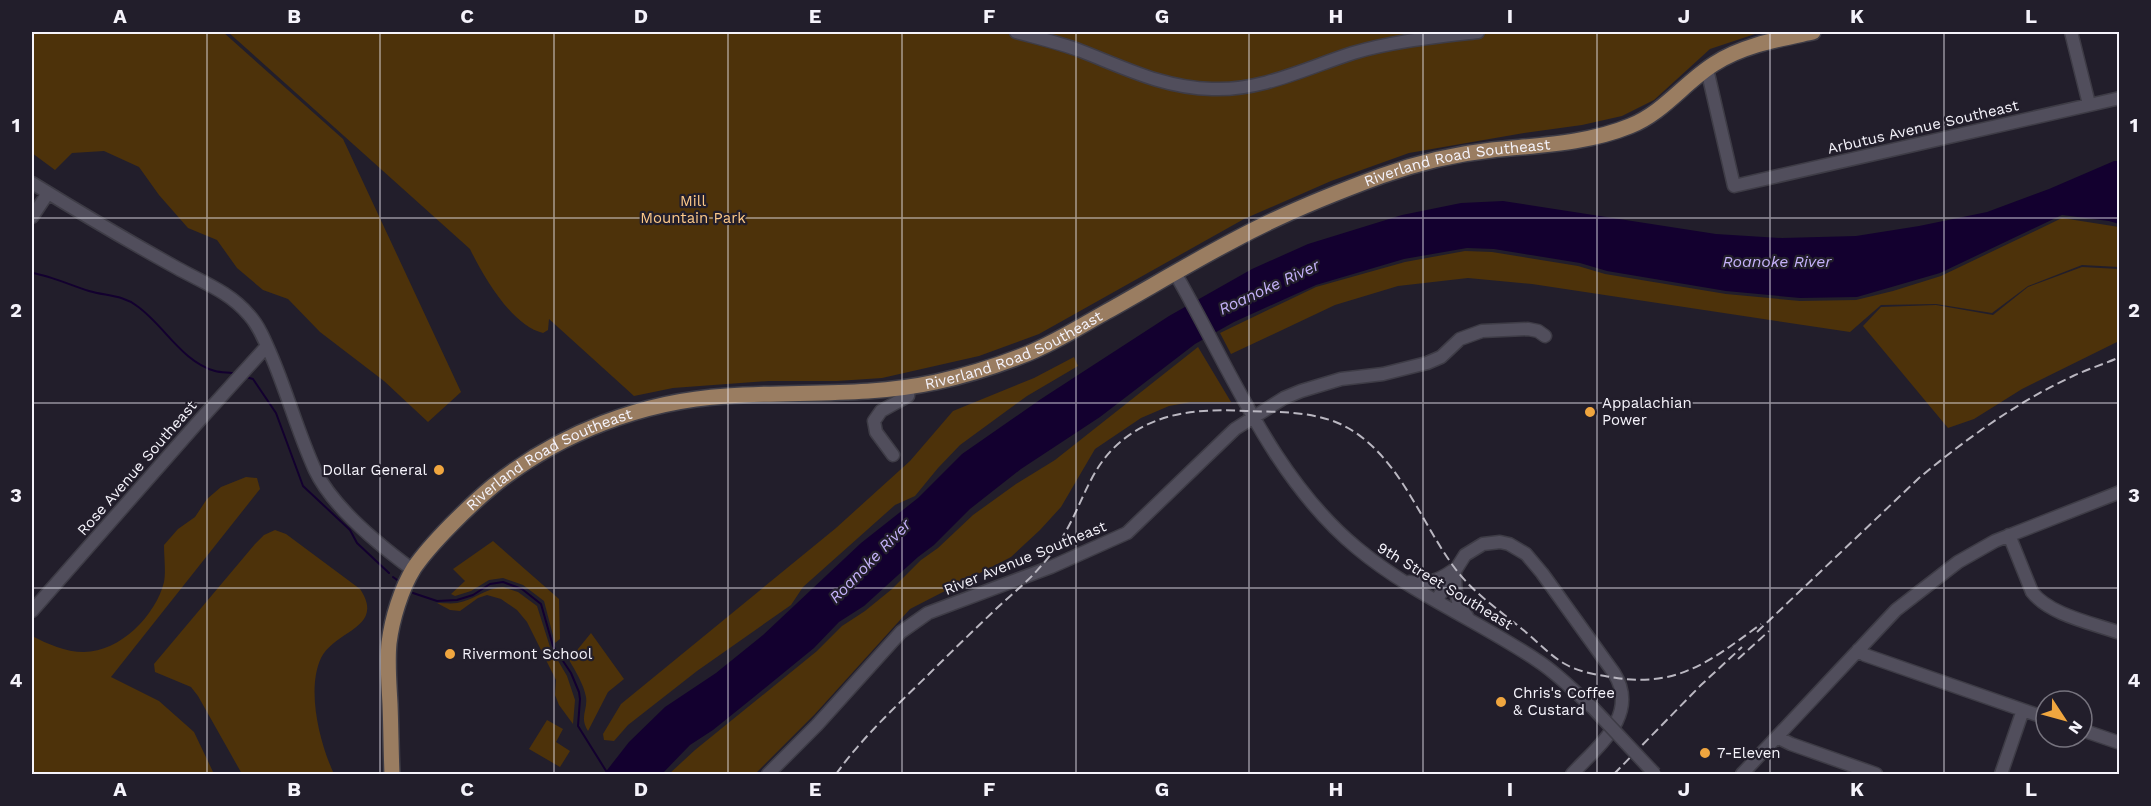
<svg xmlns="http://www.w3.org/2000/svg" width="2151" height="806" viewBox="0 0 2151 806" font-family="'Work Sans',sans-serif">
<rect width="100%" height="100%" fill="#221e2b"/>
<path fill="#4d320a" d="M32,32H223L343,139L461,392L428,422L384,381L320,332L288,299L263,290L237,268L217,240L188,228L159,195L139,167L104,151L72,153L55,170L32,153Z
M228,32H1761L1710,49L1654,100L1622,116L1582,125L1524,133L1409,153L1331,181L1244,219L1039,334L979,356L882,378L837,381H769L673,388L634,396L549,319L548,330L543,333C512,326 483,276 470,249Z
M2062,218L2119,227V267L2082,265L2028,286L1992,313L1936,304L1881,305L1850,332L1532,284L1468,278L1398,286L1335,305L1231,354L1220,333L1316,287L1405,262L1465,251L1492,252L1578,266L1605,274L1726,294L1800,301L1856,300L1893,291L1941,276Z
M2082,267L2119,269V341L2022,389L1974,419L1948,428L1863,326L1881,307L1936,305L1993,315L2028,287Z
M1198,347L1231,402H1191L1169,406L1141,418L1095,449L1061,507L1040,530L1011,557L910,609L815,714L755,774H669L695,750L817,651L842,626L865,611L892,589L921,560L938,548L973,515L1016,484L1055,460Z
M1074,357L1078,366L1027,396L960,445L938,468L915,496L895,505L803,587L791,605L697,671L628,725L614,741L604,740L603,734L621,704L836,528L910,461L953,411L1034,378Z
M246,477L257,478L260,489L111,677L159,701L194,732L214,774H32V636C48,644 65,652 84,652C120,652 156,615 164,582C166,571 164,557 164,545L178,529L195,517L207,499L221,487Z
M275,530L286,534L360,589C386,628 335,630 321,658C306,690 320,744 334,774H242L198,696L191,687L155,672L154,664L255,544L264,535Z
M493,541L559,599L560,639L555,643L544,601L523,585L503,578L489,580L471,591L455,596L451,594L465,581L453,569Z
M503,587L518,592L537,606L550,647L567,676L575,700L573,724L559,705L555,695L556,680L527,622L517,610L501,599L487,595L478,598L460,611L450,610L437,603C443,603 451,604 457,603C474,600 486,588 503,587Z
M591,633L624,679L608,692L588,731C579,717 588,710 586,697C584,685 575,670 569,660Z
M547,720L563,729L556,742L570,751L560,767L529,749Z"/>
<path fill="#13002f" d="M2114,161H2119V224L2109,221L2062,215L1940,273L1857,297L1800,298L1726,291L1607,271L1580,263L1494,249L1467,248L1404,259L1316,285L1234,322L1195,344L1100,417L1021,469L970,509L934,545L918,557L864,606L839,622L814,648L754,697L713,730L690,745L662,774H604L629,742L665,707L716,673L763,635L861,543L918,498L962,454L1041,399L1169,316L1252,269L1308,244L1402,215L1461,203L1503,201L1716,234L1782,238L1856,236L1919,226L1987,212L2049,189Z"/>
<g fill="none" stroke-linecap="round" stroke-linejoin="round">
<path stroke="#13002f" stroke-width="2" d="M32,273C51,276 70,285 89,291C106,296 123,295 137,306C164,325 181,361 215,371C222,373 230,372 238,374
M246,377L253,379L276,413L303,486L350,530L357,543L389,573
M393,577L400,582
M413,593L437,601L457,600L473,595L490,584L503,582L522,589L541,604L553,646L571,673L579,692L580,699L578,726L608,774"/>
<defs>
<path id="minor" d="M1016,32C1038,38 1060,43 1081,51C1125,68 1164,88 1212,89C1262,91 1306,68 1353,53C1394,41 1436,37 1478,32
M2071,32L2089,104
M1707,69L1734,186L2120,98
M32,183C79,212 128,241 177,268C202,282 230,292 249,315C259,326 265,341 271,355C287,392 298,433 315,470C333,508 379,545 413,570
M32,217L48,193
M1175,273C1229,366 1272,478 1357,548C1412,594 1479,621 1538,661C1558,674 1575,692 1593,708
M893,455L876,432L874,421L881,411L908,396L909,387
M2009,535L2032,592C2050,615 2092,623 2120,633
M1455,571C1455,588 1455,604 1467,616
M1409,582C1426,584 1438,581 1452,571
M1436,601L1465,555L1483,544L1500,542L1509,544L1526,554L1542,573L1614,673C1640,715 1598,746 1572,774
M32,611L199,421L267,346
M1858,650L1865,655L2046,718
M2082,730L2120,743
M1777,737L1791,744L1876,774
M768,774L817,725L901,632L928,613L1051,567L1127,533L1235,429L1284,398L1301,391L1341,379L1383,374L1427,363L1441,357L1460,339L1482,331L1528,329L1538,331L1545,336
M1742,774L1896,610L1958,562L1995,541L2120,492
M2001,774L2023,710"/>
<g id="major">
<path id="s1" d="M392,774C391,751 391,728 390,704C389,684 387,663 389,643C392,619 401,589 414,568C431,543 469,506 493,486C559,433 643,401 727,396C797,391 867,397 936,382C968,375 999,365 1029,353C1056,342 1081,326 1106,312C1149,288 1192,262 1236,239C1282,214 1332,194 1381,176C1417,163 1454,154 1492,150C1538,145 1586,144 1630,126C1663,113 1684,83 1714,64C1743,45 1780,39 1813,32"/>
</g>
</defs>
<use href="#minor" stroke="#3e3c46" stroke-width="15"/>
<use href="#major" stroke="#3e3c46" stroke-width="18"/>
<use href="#minor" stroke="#514e5c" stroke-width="12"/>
<use href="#major" stroke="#9a7d61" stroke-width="15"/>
<path stroke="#bab7c1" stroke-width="2" stroke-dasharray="9 4.5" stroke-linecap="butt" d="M1757,632L1919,478C1966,439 2017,402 2073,376C2088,369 2104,364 2120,357
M1738,659L1769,631
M836,774C862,738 895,707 927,676C950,653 974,630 997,608C1009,597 1022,586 1033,575C1043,564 1053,553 1060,541C1086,501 1089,460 1134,432C1168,410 1208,409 1246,411C1279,412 1319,411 1348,428C1400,458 1420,521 1454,567C1472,592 1499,610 1522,629C1536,640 1549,655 1565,664C1577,671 1592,674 1605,676C1675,690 1708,663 1761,624
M1614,774L1701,685L1742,647"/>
<defs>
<path id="minor-bridge" d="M1593,708L1655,774"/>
</defs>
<use href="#minor-bridge" stroke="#3e3c46" stroke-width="15" stroke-linecap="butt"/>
<use href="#minor-bridge" stroke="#514e5c" stroke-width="12"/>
</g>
<path fill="none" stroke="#f5f3fb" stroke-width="1.5" stroke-opacity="0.55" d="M207,32V774M380,32V774M554,32V774M728,32V774M902,32V774M1076,32V774M1249,32V774M1423,32V774M1597,32V774M1770,32V774M1944,32V774M32,218H2120M32,403H2120M32,588H2120"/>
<g fill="#f0a63f" stroke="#221e2b" stroke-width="2">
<circle cx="1590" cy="412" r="6"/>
<circle cx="439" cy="470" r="6"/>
<circle cx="450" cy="654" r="6"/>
<circle cx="1501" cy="702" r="6"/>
<circle cx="1705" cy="753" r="6"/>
</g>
<g text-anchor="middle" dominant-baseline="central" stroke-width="4.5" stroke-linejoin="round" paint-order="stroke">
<g font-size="15" fill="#f5f3fb" stroke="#221e2b">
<text transform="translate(1923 127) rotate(-13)">Arbutus Avenue Southeast</text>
<text stroke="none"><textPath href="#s1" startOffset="1359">Riverland Road Southeast</textPath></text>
<text stroke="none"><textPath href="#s1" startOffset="873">Riverland Road Southeast</textPath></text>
<text stroke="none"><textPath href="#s1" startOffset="387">Riverland Road Southeast</textPath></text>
<text transform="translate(137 468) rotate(-49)">Rose Avenue Southeast</text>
<text transform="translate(1025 558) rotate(-22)">River Avenue Southeast</text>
<text transform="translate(1445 586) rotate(31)">9th Street Southeast</text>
</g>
<g font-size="15" fill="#fdc989" stroke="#221e2b">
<text x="693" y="201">Mill<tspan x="693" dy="17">Mountain Park</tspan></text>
</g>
<g font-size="15" fill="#f5f3fb" stroke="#221e2b" text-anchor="start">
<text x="1602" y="403">Appalachian<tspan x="1602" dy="17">Power</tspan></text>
<text x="427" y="470" text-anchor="end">Dollar General</text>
<text x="462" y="654">Rivermont School</text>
<text x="1513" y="693">Chris's Coffee<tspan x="1513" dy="17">&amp; Custard</tspan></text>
<text x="1717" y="753">7-Eleven</text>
</g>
<g font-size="16" font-style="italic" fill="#c5b2f9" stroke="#221e2b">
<text x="1777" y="261">Roanoke River</text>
<text transform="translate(1269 287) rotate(-25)">Roanoke River</text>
<text transform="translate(870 561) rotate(-46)">Roanoke River</text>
</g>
</g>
<rect width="2151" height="806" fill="none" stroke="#221e2b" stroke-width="66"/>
<g transform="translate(2064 719) rotate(126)"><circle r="28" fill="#221e2b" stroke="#76737e" stroke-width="1.5"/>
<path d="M0-4.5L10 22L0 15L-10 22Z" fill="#f0a63f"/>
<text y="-9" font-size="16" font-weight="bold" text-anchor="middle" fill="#f5f3fb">N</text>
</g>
<rect x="33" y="33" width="2085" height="740" fill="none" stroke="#f5f3fb" stroke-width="2"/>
<g font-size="20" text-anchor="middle" font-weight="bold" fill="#f5f3fb">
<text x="120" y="23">A</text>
<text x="294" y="23">B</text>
<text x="467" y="23">C</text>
<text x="641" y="23">D</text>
<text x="815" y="23">E</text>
<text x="989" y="23">F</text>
<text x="1162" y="23">G</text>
<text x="1336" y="23">H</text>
<text x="1510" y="23">I</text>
<text x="1684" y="23">J</text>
<text x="1857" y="23">K</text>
<text x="2031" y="23">L</text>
<text x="16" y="132">1</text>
<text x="2134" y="132">1</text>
<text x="16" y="317">2</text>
<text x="2134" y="317">2</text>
<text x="16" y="502">3</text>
<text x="2134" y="502">3</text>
<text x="16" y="687">4</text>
<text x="2134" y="687">4</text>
<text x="120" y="796">A</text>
<text x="294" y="796">B</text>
<text x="467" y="796">C</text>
<text x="641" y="796">D</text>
<text x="815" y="796">E</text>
<text x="989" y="796">F</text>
<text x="1162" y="796">G</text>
<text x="1336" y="796">H</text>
<text x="1510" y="796">I</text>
<text x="1684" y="796">J</text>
<text x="1857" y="796">K</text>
<text x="2031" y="796">L</text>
</g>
</svg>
